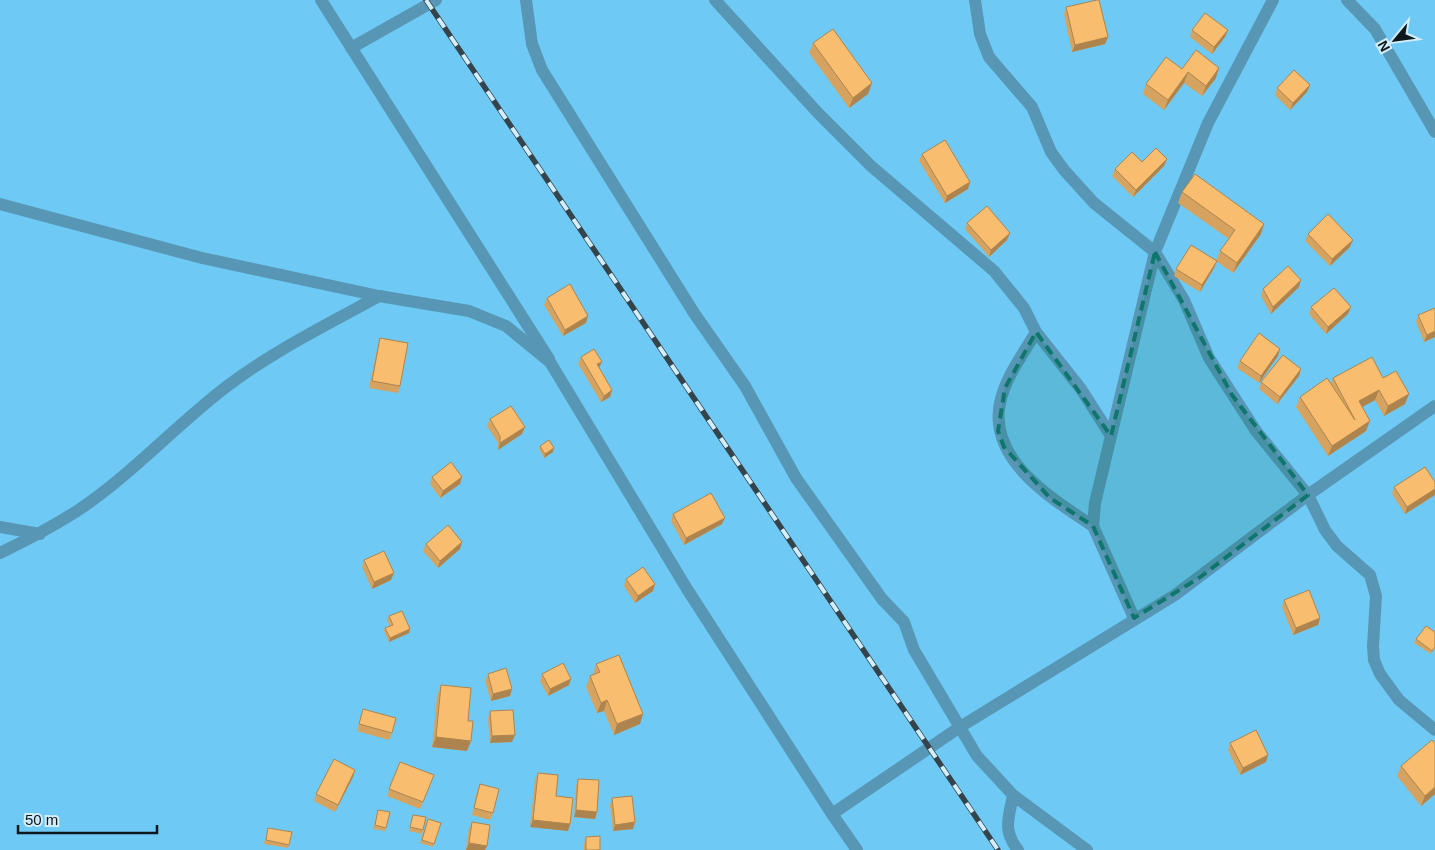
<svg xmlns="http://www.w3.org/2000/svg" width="1435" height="850" viewBox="0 0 1435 850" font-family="Arial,sans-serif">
<rect width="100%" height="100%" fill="#d2eefc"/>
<path fill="#6ecaf5" d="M0,0H1435V850H0Z"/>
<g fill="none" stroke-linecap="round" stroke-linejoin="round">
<path stroke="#5797b5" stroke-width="12" d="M321,0L549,359
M526,0L532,44L542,70L694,313L745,386L796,478L882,599L904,622L914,650L977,756L1013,795L1087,850
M715,0L818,113L871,166L994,271L1024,308L1036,332L1081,389L1111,436L1095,503L1093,526L1134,618
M975,0L980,34L989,57L1032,107L1051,152L1064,170L1094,203L1155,252L1184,300L1209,358L1256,431L1308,495L1325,530L1337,546L1370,575L1376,596L1373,646L1374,660L1380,674L1399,700L1435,730
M1347,0L1375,29L1435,132
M351,48L436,0
M1036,332C1023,354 1005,378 1000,403C988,460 1052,499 1093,526
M1111,436L1155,252L1208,123L1273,0
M0,527L40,534
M0,553C27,540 52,527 77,511C131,475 175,426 226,387C273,351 327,325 379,296
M1013,795C1009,818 1002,830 1018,850
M832,814L857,850"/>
<path stroke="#5797b5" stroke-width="12" d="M0,204L202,258L379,296L469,311L506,326L550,362L687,589L832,814L960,727L1175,595L1308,495L1435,406"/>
<defs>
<path id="rail" d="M426,0L998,850"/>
</defs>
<use href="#rail" stroke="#35434a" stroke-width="5.5"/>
<use href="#rail" stroke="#d2eefc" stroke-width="4" stroke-dasharray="11" stroke-linecap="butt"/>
</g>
<path fill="#d5a35f" d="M1066,7L1108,37L1105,44L1072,52L1064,14Z
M1192,30H1228L1225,37L1212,54L1190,37Z
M813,43L868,94L849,108L809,53Z
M1182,69L1216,78L1202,96L1184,83L1164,110L1143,94L1146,84Z
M1310,85L1307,92L1290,110L1275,95L1277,88Z
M922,154L970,182L968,189L945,203L919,161Z
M1167,159L1164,166L1133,197L1112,176L1115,169L1142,162Z
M1182,192L1261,234L1233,273L1216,261L1220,251L1229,239L1178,203Z
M967,223L1010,233L1007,240L989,257L965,229Z
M1308,234L1350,247L1330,266L1305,241Z
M1217,261L1214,268L1200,292L1174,276L1176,269Z
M1299,287L1271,314L1261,296L1263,289Z
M547,298L586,323L563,336L544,305Z
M1311,307L1348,314L1326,334L1309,314Z
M1418,315L1435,337L1424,342L1416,322Z
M380,338L400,386L398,393L369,388L378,345Z
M1278,356L1259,383L1237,368L1240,361Z
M581,357L599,368L612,390L610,397L601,402L578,364Z
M1301,369L1299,376L1277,404L1259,389L1261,382Z
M1333,378H1383L1405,404L1384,416L1375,400L1362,407L1366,431L1328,456L1296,407L1300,397L1331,384Z
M490,419L525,427L522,434L498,450V443L487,426Z
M540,446L554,448L553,452L544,458L539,449Z
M432,477H462L460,484L440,498L430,484Z
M1394,487L1435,489V495L1405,514L1392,494Z
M673,514L722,524L684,545L671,521Z
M426,544L460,549L438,568L423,551Z
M364,560L391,580L372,589L362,567Z
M626,579L655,584L653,591L635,603L624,586Z
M1284,600L1320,618L1318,625L1293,635L1282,607Z
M389,616L410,629L409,633L389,642L384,631L385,628L390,626L387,620Z
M1435,632V648L1431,654L1414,643L1416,639Z
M596,664L640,724L614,735L604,711L597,713L586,687L590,676L593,675Z
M488,674L510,696L491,701L485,681Z
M542,674L569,685L548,696L540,681Z
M441,685L467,751L432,747L437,696Z
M363,709L392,733L389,740L357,731Z
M490,711L512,742L490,743L488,718Z
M1230,743L1266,762L1240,775L1228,750Z
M1435,743V794L1421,806L1397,776L1401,766Z
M400,762L434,775L420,809L387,796Z
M355,770L353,777L335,812L314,801L316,794Z
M538,773L556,796L570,824L568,831L530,827L535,780Z
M578,779L597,812L595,819L574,817L576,786Z
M480,784L493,813L490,820L472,815L477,791Z
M612,798L635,822L633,829L613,831L610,805Z
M378,810L386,828L385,831L373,829Z
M413,815L423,830L422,834L409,831Z
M428,819L441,823L433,847L420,843Z
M472,822L487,846L485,850H466L469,829Z
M268,828L289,845L288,848L264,844Z
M586,837L600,850H584V844Z"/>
<path fill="#ae844e" d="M1228,30L1225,37L1212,54L1214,47Z
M1108,37L1105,44L1072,52L1075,45Z
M1219,68L1216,78L1202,96L1206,86Z
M1188,72L1184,83L1164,110L1168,100Z
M872,83L868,94L849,108L853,98Z
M1310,85L1307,92L1290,110L1293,103Z
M1167,159L1164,166L1133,197L1136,190Z
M970,182L968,189L945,203L947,196Z
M1264,224L1261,234L1233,273L1237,263Z
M1010,233L1007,240L989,257L991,250Z
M1353,240L1350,247L1330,266L1332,259Z
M1217,261L1214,268L1200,292L1202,285Z
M1301,280L1299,287L1271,314L1273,307Z
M1351,307L1348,314L1326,334L1328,327Z
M588,316L586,323L563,336L565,330Z
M1435,331V337L1424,342L1427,335Z
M1280,349L1278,356L1259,383L1261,376Z
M602,362L599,368L597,364Z
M1301,369L1299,376L1277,404L1280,397Z
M612,390L610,397L601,402L604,396Z
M1379,390L1375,400L1355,411L1359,401Z
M1409,394L1405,404L1384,416L1388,406Z
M1370,421L1366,431L1328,456L1332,446Z
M525,427L522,434L498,450L500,443Z
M554,448L553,452L544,458L545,454Z
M462,477L460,484L440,498L443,491Z
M1435,489V495L1405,514L1407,507Z
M725,518L722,524L684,545L686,538Z
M462,542L460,549L438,568L440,561Z
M394,573L391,580L372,589L374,582Z
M655,584L653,591L635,603L638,596Z
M1320,618L1318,625L1293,635L1296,628Z
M410,629L409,633L389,642L390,638Z
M571,679L569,685L548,696L550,689Z
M512,689L510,696L491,701L493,694Z
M607,700L604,711L597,713L601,703Z
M643,714L640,724L614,735L617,724Z
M515,735L512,742L490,743L492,736Z
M436,737L471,741L467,751L432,747Z
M1268,755L1266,762L1240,775L1243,768Z
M355,770L353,777L335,812L338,805Z
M1435,787V794L1421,806L1425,796Z
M576,810L597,812L595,819L574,817Z
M533,820L570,824L568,831L530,827Z
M635,822L633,829L613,831L615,825Z
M469,843L487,846L485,850H466Z"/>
<path fill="#f8bd6f" stroke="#ae844e" d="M1097,0H1099L1108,37L1075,45L1066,7Z
M1205,13L1228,30L1214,47L1192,30Z
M833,29L872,83L853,98L813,43Z
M1196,50L1219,68L1206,86L1188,72L1168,100L1146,84L1166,57L1182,69Z
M1294,70L1310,85L1293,103L1277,88Z
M945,140L970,182L947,196L922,154Z
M1156,148L1167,159L1136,190L1115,169L1132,152L1142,162Z
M1195,174L1264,224L1237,263L1220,251L1235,230L1182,192Z
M987,206L1010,233L991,250L967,223Z
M1328,214L1353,240L1332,259L1308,234Z
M1191,245L1217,261L1202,285L1176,269Z
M1288,266L1301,280L1273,307L1263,289Z
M570,284L588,316L565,330L547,298Z
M1334,288L1351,307L1328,327L1311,307Z
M1435,308V331L1427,335L1418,315Z
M1259,333L1280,349L1261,376L1240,361Z
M380,338L408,343L400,386L372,381Z
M594,349L602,362L597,364L612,390L604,396L581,357Z
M1283,355L1301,369L1280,397L1261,382Z
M1372,357L1383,378L1396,371L1409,394L1388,406L1379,390L1359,401L1370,421L1332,446L1300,397L1327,378L1355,420L1333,378Z
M511,406L525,427L500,443V436L490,419Z
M549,440L554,448L545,454L540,446Z
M451,462L462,477L443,491L432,477Z
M1425,467L1435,482V489L1407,507L1394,487Z
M711,493L725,518L686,538L673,514Z
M448,525L462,542L440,561L426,544Z
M384,551L394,573L374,582L364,560Z
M643,567L655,584L638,596L626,579Z
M1309,590L1320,618L1296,628L1284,600Z
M402,611L410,629L390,638L385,628L393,625L389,616Z
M1426,626L1435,632V647L1432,651L1416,639Z
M619,655L643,714L617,724L607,700L601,703L590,676L600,672L596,664Z
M563,663L571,679L550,689L542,674Z
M506,668L512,689L493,694L488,674Z
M441,685L471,688L468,721H473L471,741L436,737Z
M363,709L396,718L392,733L359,724Z
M513,710L515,735L492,736L490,711Z
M1256,730L1268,755L1243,768L1230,743Z
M1432,740L1435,743V787L1425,796L1401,766Z
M334,759L355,770L338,805L316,794Z
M400,762L434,775L423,802L389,789Z
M538,773L558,775L556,796L573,798L570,824L533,820Z
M578,779L599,780L597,812L576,810Z
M480,784L499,789L493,813L474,808Z
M632,796L635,822L615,825L612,798Z
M378,810L390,812L386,828L375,825Z
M413,815L426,817L423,830L410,827Z
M428,819L441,823L434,844L422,840Z
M472,822L490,825L487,846L469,843Z
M268,828L292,832L289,845L266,840Z
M600,836V850H586V837Z"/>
<path fill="#0f766e" fill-opacity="0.2" stroke="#0f766e" stroke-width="4" stroke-dasharray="10 6" stroke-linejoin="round" d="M1155,252L1232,395L1308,495L1199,578L1134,618L1093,526L1050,498L1004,447L998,431L1005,388L1036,332L1111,436Z"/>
<g transform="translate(1395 40) rotate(241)" stroke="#d2eefc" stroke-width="4" paint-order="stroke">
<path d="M0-4L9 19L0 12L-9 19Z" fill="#0d171c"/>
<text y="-8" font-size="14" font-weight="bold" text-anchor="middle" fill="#0d171c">N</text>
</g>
<path d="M18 825v8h139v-8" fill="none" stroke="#0d171c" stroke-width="2.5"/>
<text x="25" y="825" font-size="15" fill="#0d171c" stroke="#d2eefc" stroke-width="4" paint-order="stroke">50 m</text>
</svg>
